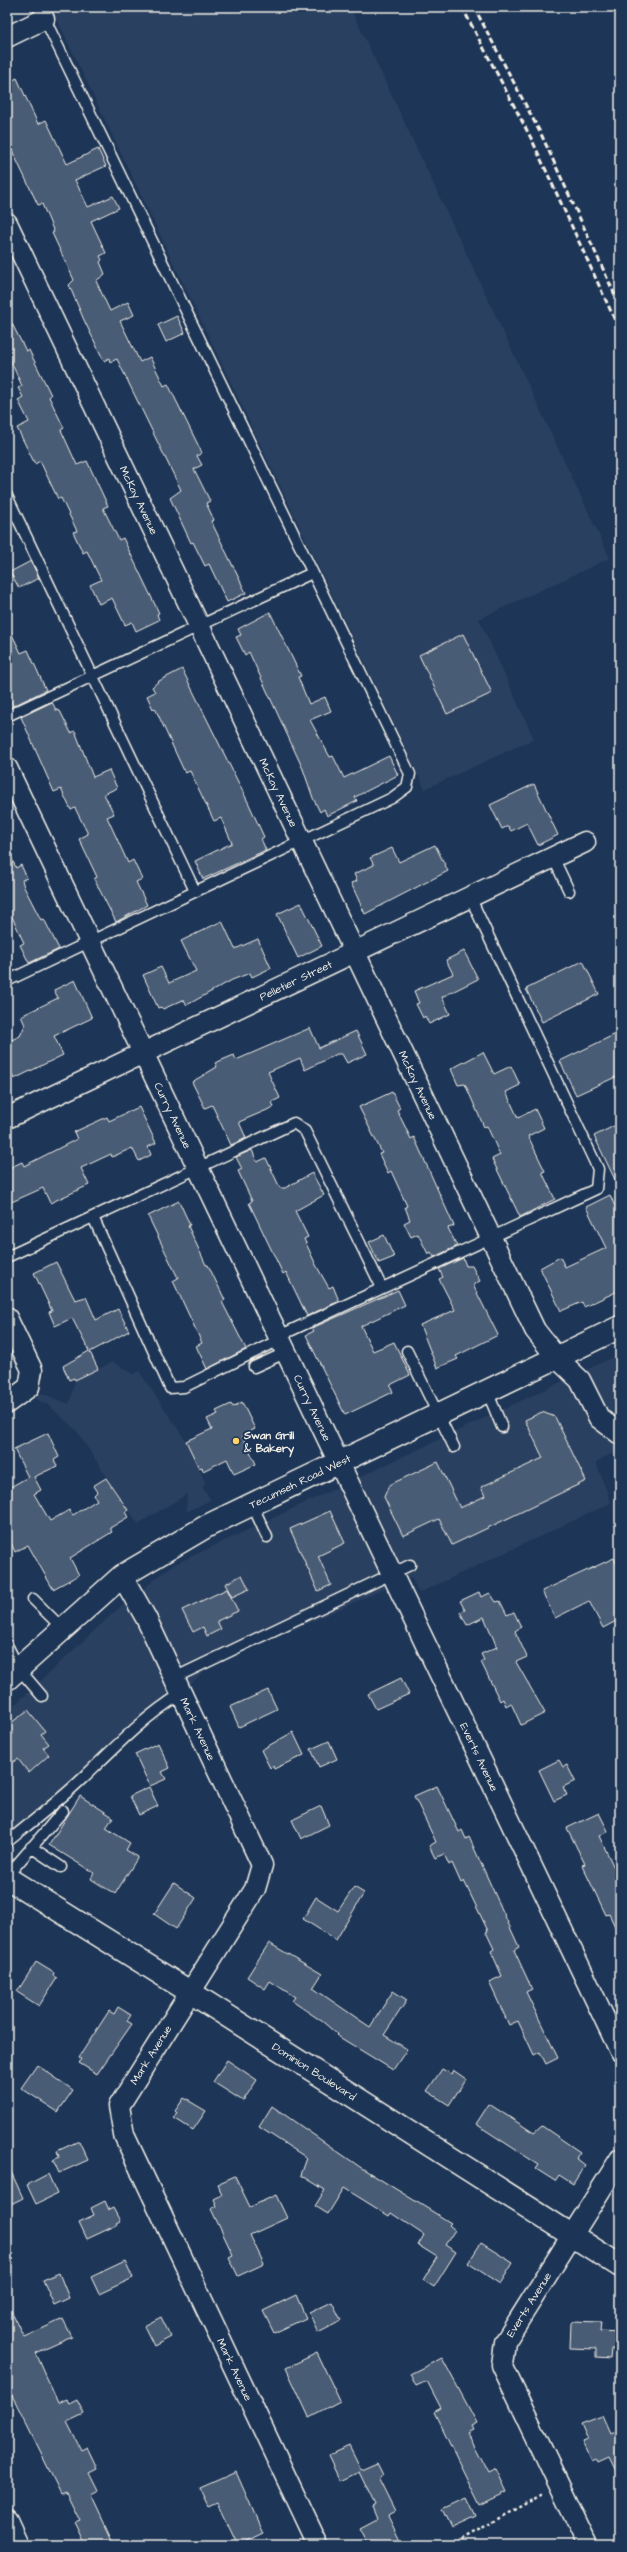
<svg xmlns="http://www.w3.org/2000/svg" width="627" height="2552" viewBox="0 0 627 2552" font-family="'Architects Daughter',sans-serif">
<rect width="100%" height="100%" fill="#1d3557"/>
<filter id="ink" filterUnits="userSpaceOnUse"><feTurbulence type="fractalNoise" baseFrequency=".025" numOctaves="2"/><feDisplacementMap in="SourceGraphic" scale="8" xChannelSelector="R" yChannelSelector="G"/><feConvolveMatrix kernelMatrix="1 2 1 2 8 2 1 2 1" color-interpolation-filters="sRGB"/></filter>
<g filter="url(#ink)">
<path fill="#2a4060" d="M51,7H350L610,558L479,619L534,739L425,789Z
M620,1354V1449L596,1462L611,1503L419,1593L411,1577L210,1667L7,1845V1712L112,1614L171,1566Z
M113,1362L133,1374L139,1371L186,1441L206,1484L202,1487L211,1500L186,1512L187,1494L138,1524L76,1430L48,1405L34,1398L39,1392L69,1404L75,1380Z"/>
<path fill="#485b74" stroke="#f4f1e8" d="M17,78L38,124L46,120L67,164L98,149L106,166L75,180L88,207L113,196L119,208L91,221L106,253L100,256L102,260L100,262L105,274L96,281L110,311L128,302L134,315L120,321L140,362L150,357L164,386L168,384L202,453L197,456L202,465L194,469L210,501L206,503L214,520L211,521L246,593L227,602L209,564L205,566L193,542L191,543L170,498L181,490L117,359L110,362L109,358L104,361L84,320L69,285L74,280L52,233L54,232L42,204L38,205L7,140V83Z
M7,314L26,351L29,350L51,395L49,397L64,428L61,430L77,465L87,461L108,506L103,508L119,540L123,538L159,613L157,614L159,620L136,631L132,622L125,625L112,598L99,604L90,585L101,580L87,551L83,553L73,532L77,531L61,498L58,499L40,461L35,464L17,428L29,422L18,400L23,397L18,388L22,386L7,353Z
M177,316L185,333L166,342L158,325Z
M31,561L39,578L19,588L10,572Z
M270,612L301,676L298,677L309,704L325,697L331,711L310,720L330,757L333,756L344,778L389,756L398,775L355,797L357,801L327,816L324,809L320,812L313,798L303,769L249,652L245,655L236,637L241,635L238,629Z
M7,624L21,653L28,650L46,690L13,706L7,693Z
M463,634L492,693L447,714L419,655Z
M182,669L248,802L264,837L261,839L266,850L203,879L195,861L232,843L221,818L214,821L190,771L185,773L155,708L153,709L147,696L155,692L152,687L159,681Z
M52,702L56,710L60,711L71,733L75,731L93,777L109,770L117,788L104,794L114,814L107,817L128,863L133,860L142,879L136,882L147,905L116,922L94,879L97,877L79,839L88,834L75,808L71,810L61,789L54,792L21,717Z
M534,784L558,835L538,845L527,823L511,831L508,826L502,829L490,805Z
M435,845L448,871L365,914L351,883L357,881L354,874L374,865L370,858L392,848L399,862Z
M7,848L16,868L21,865L27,878L22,880L24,887L41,920L44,919L59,949L29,963L20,945L24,943L12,917L7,919Z
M301,903L322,946L298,958L277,914Z
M222,921L235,949L258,939L271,968L252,977L250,973L232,980L187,1005L183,1000L163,1009L161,1007L158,1008L143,975L161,967L169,983L196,971L181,941Z
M464,951L478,979L442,997L450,1014L429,1024L425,1016L423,1018L416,1004L419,1003L414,991L453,974L446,960Z
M583,961L599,994L542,1022L526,989Z
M75,980L92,1018L54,1036L63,1055L14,1079L7,1065V1042L20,1036L25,1025L21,1016L58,998L54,990Z
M310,1028L319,1048L356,1031L367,1054L347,1063L342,1054H337L305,1070L300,1058L268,1072L280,1098L272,1102L274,1107L239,1122L246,1138L231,1145L212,1105L205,1108L192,1082L217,1067L215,1063L234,1055L236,1060Z
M620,1032V1075L576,1095L560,1061Z
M483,1052L494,1074L511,1066L520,1085L506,1092L518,1118L535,1109L544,1128L528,1136L545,1171L542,1172L555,1199L520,1217L492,1159L500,1155L487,1126L484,1127L465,1084L458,1085L451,1069Z
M392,1092L400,1108L397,1110L411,1139L414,1137L454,1226L448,1228L457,1246L434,1257L431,1252L428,1254L418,1234L411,1237L404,1223L410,1220L405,1207L407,1206L391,1171L388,1173L379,1154L382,1153L359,1107Z
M139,1107L156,1143L148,1147L151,1155L139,1161L132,1148L112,1157L111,1154L81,1168L89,1185L50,1203L43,1188L7,1204V1169L22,1162L24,1166L77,1139L74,1132L107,1117L109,1121Z
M620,1123V1190L594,1136Z
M252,1150L257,1162L266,1158L280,1188H285L312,1173L324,1195L295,1211L308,1237L304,1239L316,1265L329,1288L333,1286L339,1301L307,1316L286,1272L283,1274L249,1203L252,1201L238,1171L242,1169L236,1157Z
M610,1195L620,1217V1290L584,1307L582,1302L561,1311L540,1268L560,1257L565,1267L606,1248L586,1207Z
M179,1201L190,1225L188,1226L206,1265H208L225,1300L222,1302L246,1349L207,1369L196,1346L202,1343L173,1281L178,1278L148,1216Z
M384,1235L394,1257L379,1263L369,1242Z
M463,1258L466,1266H472L480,1281L474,1284V1287L498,1335L456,1356L458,1359L437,1368L420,1325L455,1310L439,1279L443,1277L439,1269Z
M56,1262L75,1300L86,1297L96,1320L118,1309L129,1331L90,1352L98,1369L75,1380L74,1378L69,1380L63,1366L89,1351L72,1318L55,1326L49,1312L52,1311L34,1273Z
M398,1290L405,1305L361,1326L373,1351L394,1342L410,1375L390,1385L393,1392L345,1415L306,1335L314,1331L312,1328Z
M242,1402L255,1429L242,1435L256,1464L234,1474L227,1459L203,1471L202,1467L199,1468L186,1441L212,1429L207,1419L218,1414L216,1411L231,1404L233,1407Z
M542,1412L555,1417L586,1481L452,1545L439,1519L403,1536L384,1497L389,1485L438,1462L460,1508L485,1496L481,1487L543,1458L525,1420Z
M48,1433L59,1457L54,1460L57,1466L34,1477L41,1490L34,1494L50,1521L69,1510L73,1515L97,1500L94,1495L97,1492L93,1486L106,1478L128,1510L125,1512L128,1517L110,1528L112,1532L70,1558L79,1575L53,1589L28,1545L15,1552L7,1534V1489L28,1477L14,1449Z
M330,1511L345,1543L318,1556L331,1585L318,1591L290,1529Z
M614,1558L620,1571V1619L603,1628L589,1601L555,1618L542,1591Z
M242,1575L249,1589L232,1597L225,1584Z
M227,1589L238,1611L217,1621L221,1629L207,1636L203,1627L193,1632L182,1610Z
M479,1592L481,1597L490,1593L496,1602L500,1601L507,1615L514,1612L521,1627L515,1631L527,1657L516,1662L545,1713L521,1725L511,1703L506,1706L503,1699L500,1701L481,1662L484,1660L481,1654L497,1647L484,1617L467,1625L460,1612L465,1610L460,1601Z
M401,1678L409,1694L376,1709L368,1694Z
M268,1690L277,1709L239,1727L230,1707Z
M28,1710L45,1731L41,1734L49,1744L43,1748L49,1755L29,1773L18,1759L13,1762L7,1754V1726Z
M293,1732L304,1755L274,1769L273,1766L270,1768L261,1750Z
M329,1741L337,1759L319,1767L311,1749Z
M158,1743L170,1768L162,1772L166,1779L150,1786L135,1754Z
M559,1760L563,1767L567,1765L575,1781L563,1787L567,1795L554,1801L539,1770Z
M437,1786L459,1832L462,1830L466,1839L469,1837L519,1947L514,1950L532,1989L526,1992L558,2058L546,2064L540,2052L534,2055L518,2021L509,2025L489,1982L502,1976L491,1951L494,1949L486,1932L488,1931L464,1881L461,1883L452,1863L449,1865L444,1854L435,1858L429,1846L436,1842L414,1796Z
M149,1787L158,1806L139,1815L130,1796Z
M80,1796L113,1817L106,1828L130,1843L126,1850L138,1857L115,1894L91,1879L94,1873L49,1845Z
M321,1806L329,1825L301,1839L292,1820Z
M599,1813L608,1831L599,1836L620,1880V1937L609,1914L606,1915L582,1865L585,1864L567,1828Z
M174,1883L196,1898L176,1929L154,1914Z
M354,1887L364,1893L336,1940L303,1919L316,1897L338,1911Z
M269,1943L322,1974L313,1988L370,2027L393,1991L407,2000L384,2035L407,2049L393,2070L336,2035L337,2034L323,2022L292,2001L295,1997L270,1981L265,1989L247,1977Z
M36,1962L54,1973L53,1976L57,1978L39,2006L17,1992Z
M118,2007L131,2015L127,2021L132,2024L97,2074L79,2063L82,2059L79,2057L109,2011L114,2014Z
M227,2060L257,2080L243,2101L213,2082Z
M37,2065L73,2090L58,2112L21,2088Z
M442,2069L451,2074L453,2070L466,2079L449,2105L427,2091Z
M184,2098L206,2111L193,2130L174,2118L177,2113L175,2111Z
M489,2104L534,2133L542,2126L580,2152L576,2158L585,2165L573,2184L559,2175L555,2181L536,2169L539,2165L476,2124Z
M272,2106L360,2167L451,2223L449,2225L455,2230L445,2245L456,2252L434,2287L423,2280L437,2257L418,2245L424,2235L391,2213L389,2216L344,2188L328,2214L315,2206L325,2190L301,2175L307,2158L259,2127Z
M79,2141L88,2160L59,2173L53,2160L59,2157L57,2151Z
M7,2163L23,2198L7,2206Z
M48,2174L57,2194L36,2204L27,2185Z
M235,2176L250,2207L276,2195L287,2218L250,2235L264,2264L238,2276L229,2257L233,2255L211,2209L217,2206L214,2199L222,2195L217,2184Z
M105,2201L109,2210L113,2208L120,2221L116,2223L117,2225L87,2239L79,2222L94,2215L91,2208Z
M481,2243L513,2263L500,2284L468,2263Z
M125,2261L133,2278L99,2294L91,2277Z
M59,2273L69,2298L54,2305L43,2280Z
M296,2295L306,2318L274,2333L263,2311Z
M332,2302L341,2320L318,2332L309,2313Z
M7,2303L24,2337L63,2319L72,2337L36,2353L58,2403L67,2399L69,2404L77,2400L84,2414L67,2422L81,2450L87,2447L97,2468L89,2472L98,2490L90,2494L114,2545H86L75,2522L80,2520L66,2492L61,2494L7,2385Z
M161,2317L171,2337L154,2346L144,2326Z
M573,2321L601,2322L600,2331L620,2332L619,2349H611L610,2358L596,2357V2349L570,2348L571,2323Z
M317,2353L340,2401L309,2417L286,2368Z
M442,2358L477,2423L471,2426L473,2430L467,2433L488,2473L496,2469L507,2492L480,2505L434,2412L441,2408L427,2381L416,2386L410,2374Z
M602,2416L610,2434L614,2432L620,2447V2480L609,2458L598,2463L596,2459L592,2461L583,2442L588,2440L581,2424Z
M349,2446L361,2470L377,2463L383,2475L378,2478L395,2512L388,2516L402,2545H369L360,2528L377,2519L372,2507L375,2505L359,2472L340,2481L328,2456Z
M236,2472L263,2533L238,2545L218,2503L209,2507L200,2488Z
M467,2498L476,2517L452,2528L443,2509Z"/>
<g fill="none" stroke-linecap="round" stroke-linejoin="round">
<defs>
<path id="lane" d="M7,496L195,891
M7,716L312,573
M553,857L569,891
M7,981L392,798L407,787L410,774L39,7
M93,1217L170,1388L184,1387L281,1339
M7,1257L294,1123L305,1131L382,1288
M279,1336L596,1189L598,1169L470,897
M407,1351L454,1447
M254,1367L287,1352
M487,1391L502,1427
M252,1504L267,1537
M33,1599L63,1629
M7,1645L19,1669L42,1696
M174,1678L410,1565
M7,1842C33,1821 60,1800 84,1777C115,1747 145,1716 181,1694
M31,1847L61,1867
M7,1876L63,1811"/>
<g id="street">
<path d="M7,37L44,19"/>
<path id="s1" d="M7,223L535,1330L557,1358L580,1380L599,1418L620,1434"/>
<path id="s2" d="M7,768L620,2051"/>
<path id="s3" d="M7,1118L585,842"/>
<path d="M7,1318L32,1370L29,1387L7,1403"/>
<path id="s4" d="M122,1576L146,1618L262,1865L255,1889L119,2106L124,2135L318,2545"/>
<path d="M7,2521L18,2545"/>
<path id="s5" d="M588,2545L502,2365L505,2342L620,2159"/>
</g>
<g id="secondary">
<path id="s6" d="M7,1679L122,1576L207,1526L620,1327"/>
<path id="s7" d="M7,1878L190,1992L620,2266"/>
</g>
</defs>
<use href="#lane" stroke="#f4f1e8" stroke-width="13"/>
<use href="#street" stroke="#f4f1e8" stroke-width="23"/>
<use href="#secondary" stroke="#f4f1e8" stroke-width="25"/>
<path stroke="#f4f1e8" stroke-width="2.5" stroke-dasharray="3 3" stroke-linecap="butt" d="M450,2545L543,2494"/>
<use href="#lane" stroke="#1d3557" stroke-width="10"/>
<use href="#street" stroke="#1d3557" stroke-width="20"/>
<use href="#secondary" stroke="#1d3557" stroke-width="22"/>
<path stroke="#f4f1e8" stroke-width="3" stroke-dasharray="6 3" stroke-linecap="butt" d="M462,7L532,140L620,331
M474,7L542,136L620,306"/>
</g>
</g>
<circle fill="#ffd166" stroke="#1d3557" stroke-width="1.5" cx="236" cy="1441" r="4"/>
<g text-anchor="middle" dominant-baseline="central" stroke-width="4" stroke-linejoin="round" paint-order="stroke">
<g font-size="11" fill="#f4f1e8" stroke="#1d3557">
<text stroke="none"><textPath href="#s1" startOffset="307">McKay Avenue</textPath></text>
<text stroke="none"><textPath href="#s1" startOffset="631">McKay Avenue</textPath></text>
<text stroke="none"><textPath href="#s3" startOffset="320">Pelletier Street</textPath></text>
<text stroke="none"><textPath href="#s1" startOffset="955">McKay Avenue</textPath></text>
<text stroke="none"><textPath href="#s2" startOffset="385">Curry Avenue</textPath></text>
<text stroke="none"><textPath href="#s2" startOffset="709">Curry Avenue</textPath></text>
<text stroke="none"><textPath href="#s6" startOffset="356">Tecumseh Road West</textPath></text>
<text stroke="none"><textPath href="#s4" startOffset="171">Mark Avenue</textPath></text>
<text stroke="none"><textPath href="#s2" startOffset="1096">Everts Avenue</textPath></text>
<text transform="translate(151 2055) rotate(-58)">Mark Avenue</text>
<text stroke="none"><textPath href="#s7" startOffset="363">Dominion Boulevard</textPath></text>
<text stroke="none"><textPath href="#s5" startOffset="267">Everts Avenue</textPath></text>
<text stroke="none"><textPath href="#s4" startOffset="891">Mark Avenue</textPath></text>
</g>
<g font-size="11" font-weight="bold" fill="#f4f1e8" stroke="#1d3557" text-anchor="start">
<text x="244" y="1435">Swan Grill<tspan x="244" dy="13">&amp; Bakery</tspan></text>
</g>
</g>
<rect width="627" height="2552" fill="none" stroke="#1d3557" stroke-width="24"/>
<rect x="12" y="12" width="603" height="2528" fill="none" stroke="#f4f1e8" stroke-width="1.5" filter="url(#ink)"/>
</svg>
